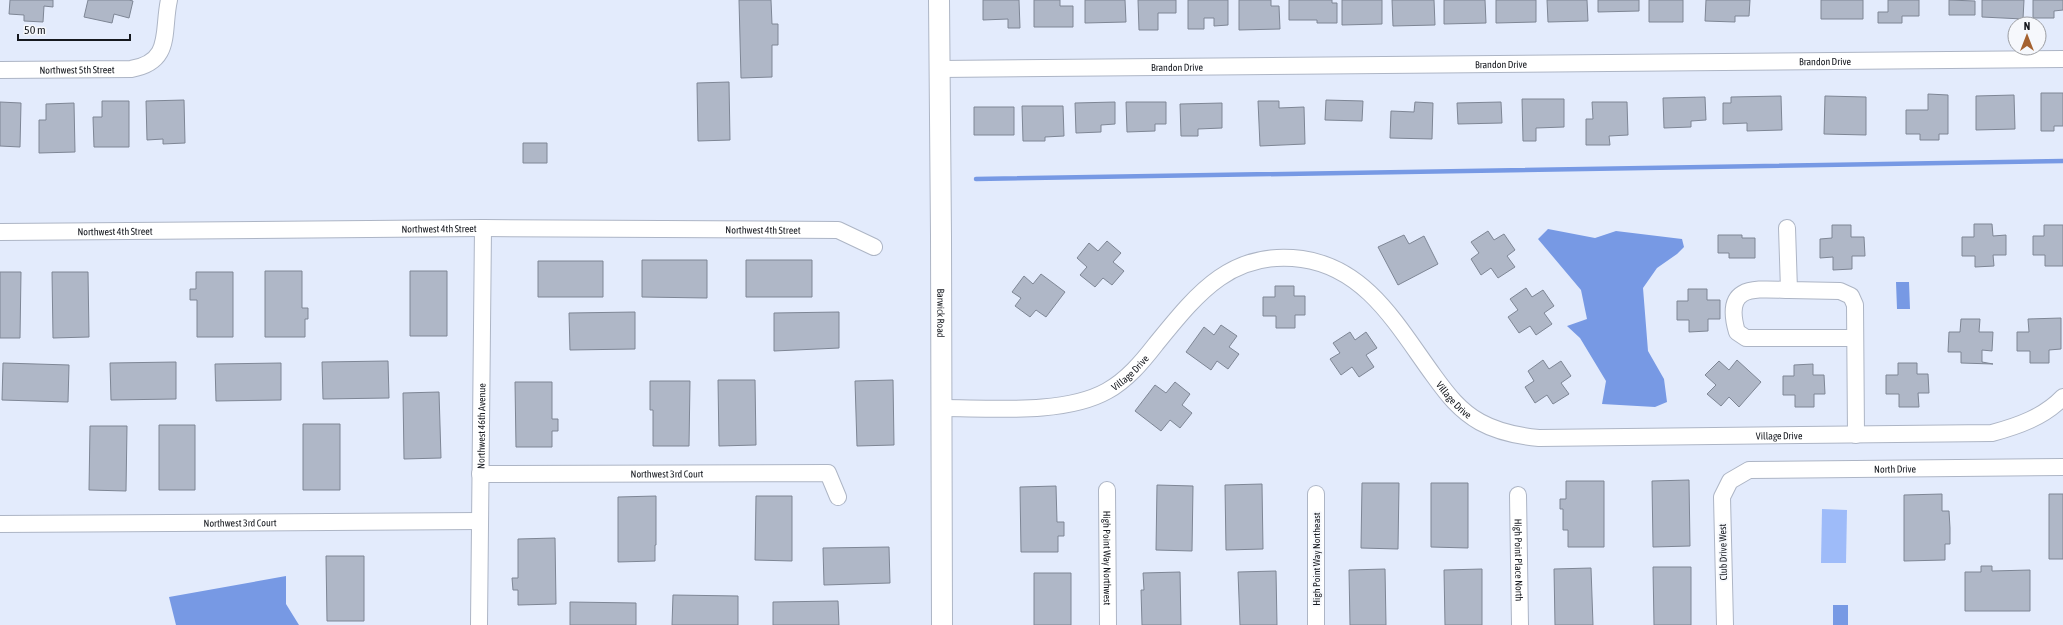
<svg xmlns="http://www.w3.org/2000/svg" width="2063" height="625" viewBox="0 0 2063 625" font-family="'Asap Condensed',sans-serif">
<rect width="100%" height="100%" fill="#e3ebfc"/>
<path fill="#9ebbf9" d="M1822,509L1847,510L1846,563H1821Z"/>
<path fill="#7799e4" d="M1548,229L1595,238L1616,231L1682,239L1684,247L1677,254L1657,268L1643,288L1648,351L1664,379L1667,402L1655,407L1602,404L1606,381L1580,338L1567,326L1587,319L1581,290L1538,239Z
M1896,282H1909L1910,309H1897Z
M286,576V604L299,625H176L169,597Z
M1833,605H1848V625H1833Z"/>
<g fill="none" stroke-linecap="round" stroke-linejoin="round">
<path stroke="#7799e4" stroke-width="4.5" d="M976,179L2063,161"/>
</g>
<path fill="#afb7c7" stroke="#7e8695" d="M10,0H53V7L44,6L43,22L24,21V15L9,14Z
M88,0H129L133,1L129,18L114,14L112,23L84,17Z
M739,0H771L772,24H778V45H772V77L741,78Z
M983,0H1019L1020,28H1008V19L983,20Z
M1034,0H1060V6H1073V27H1034Z
M1085,0H1125L1126,22L1085,23Z
M1138,0H1176V13H1158V30H1139Z
M1188,0H1228V25L1214,26V18H1204V29H1188Z
M1239,0H1271V6H1279L1280,29L1239,30Z
M1289,0H1332V3H1337V23H1317V20H1289Z
M1342,0H1382V24L1342,25Z
M1392,0H1434L1435,25L1393,26Z
M1444,0H1485L1486,23L1444,24Z
M1496,0H1536V22L1496,23Z
M1547,0H1587L1588,21L1548,22Z
M1598,0H1639V11L1598,12Z
M1649,0H1683V22H1649Z
M1706,0H1750L1749,16H1735V22L1705,21Z
M1821,0H1863V19H1821Z
M1888,0H1919V16H1902V23H1878V12H1888Z
M1949,0L1975,1V15H1949Z
M1982,0H2024L2023,19L1982,17Z
M2033,0H2063V10L2054,11V18H2033Z
M729,82L730,140L698,141L697,83Z
M2041,93H2063V126H2054V131H2041Z
M1928,94L1948,95V134H1939V140H1920V134H1906V110H1928Z
M2014,95L2015,129L1976,130V96Z
M1781,96L1782,130L1747,131V123L1723,124V103H1731V97Z
M1825,96L1866,97V135L1824,134Z
M1705,97L1706,120L1691,121V127L1664,128L1663,98Z
M1522,99H1564V127L1536,128V141H1523Z
M184,100L185,143L163,144V139L147,140L146,101Z
M1326,100L1363,101L1362,121L1325,120Z
M102,101H129V147H94L93,117H102Z
M1258,101H1279V108L1304,107L1305,144L1260,146Z
M0,102L21,103L20,147L0,146Z
M1115,102V124L1101,125V132L1076,133L1075,103Z
M1126,102H1166V124H1155V131L1127,132Z
M1415,102L1433,103L1432,139L1390,138L1391,111L1414,112Z
M1501,102L1502,123L1458,124L1457,103Z
M1592,102H1627L1628,135L1609,136L1610,145H1586V119H1593Z
M74,103L75,152L39,153V120H46V104Z
M1222,103V128L1198,129V136H1181L1180,104Z
M1022,106H1063L1064,136L1045,137V141H1023Z
M974,107H1014V135H974Z
M523,143H547V163H523Z
M1974,224H1992L1993,236L2006,235V255H1993L1994,266L1975,267V256H1962V237H1974Z
M1832,225H1851V237H1864L1865,256H1852V269L1833,270V257L1820,258V239L1832,238Z
M2044,225H2063V266H2045V255H2033V236H2044Z
M1488,231L1494,240L1504,234L1515,250L1507,256L1515,267L1498,278L1491,268L1481,275L1471,259L1479,253L1471,242Z
M1404,235L1409,244L1424,236L1438,264L1398,285L1378,247Z
M1718,235H1742V238H1755V258H1729V253H1718Z
M1107,241L1121,253L1113,262L1124,271L1112,285L1103,278L1095,287L1080,275L1087,267L1077,258L1089,243L1098,251Z
M642,260H707V298L642,297Z
M746,260H812V297H746Z
M538,261H603V297H538Z
M265,271H302V308H308V319H305V337H265Z
M410,271H447V336H410Z
M0,272H21L20,338H0Z
M52,272H88L89,337L53,338Z
M196,272H233V337H197V300H190V289H196Z
M1041,274L1065,292L1046,317L1036,310L1030,317L1015,306L1021,298L1012,292L1024,276L1033,284Z
M1275,286H1294V296H1305V315H1295V328H1276V316H1263V297H1275Z
M1526,288L1532,297L1543,290L1554,306L1544,313L1552,324L1536,335L1530,326L1519,333L1508,317L1518,310L1510,299Z
M1688,289H1707V300H1720V319H1708V331L1689,332V320H1677V301H1688Z
M635,312V349L570,350L569,313Z
M839,312V348L774,351V313Z
M2061,318V349L2049,350V363H2030V351H2017V332H2029L2028,319Z
M1961,319H1980L1979,332H1993L1992,351L1982,350V362L1993,364L1961,363V352H1948L1949,332H1960Z
M1221,325L1237,336L1229,347L1239,354L1228,369L1217,361L1211,370L1186,352L1204,327L1214,335Z
M1350,332L1355,340L1366,332L1377,348L1366,355L1374,367L1359,377L1352,367L1341,375L1330,359L1340,353L1333,343Z
M1543,360L1549,369L1561,361L1571,376L1561,383L1569,394L1553,404L1547,395L1535,403L1525,387L1534,381L1528,371Z
M1737,360L1761,382L1739,407L1729,397L1721,406L1707,394L1716,385L1705,375L1719,361L1729,370Z
M388,361L389,398L323,399L322,362Z
M176,362V399L111,400L110,363Z
M3,363L69,365L68,402L2,400Z
M281,363V400L216,401L215,364Z
M1898,363H1917V374H1928L1929,393H1918L1919,407H1899V394H1886V375H1898Z
M1813,364V375H1824L1825,394H1814V407H1795V395H1783V376H1794V365Z
M718,380H755L756,445L719,446Z
M893,380L894,445L857,446L855,381Z
M650,381H690L689,446H653V410H650Z
M515,382H552V419H558V431H552V447H516Z
M1175,382L1190,394L1182,405L1192,413L1180,428L1170,420L1161,431L1135,411L1155,385L1166,393Z
M439,392L441,458L404,459L403,393Z
M303,424H340V490H303Z
M159,425H195V490H159Z
M90,426H127L126,491L89,490Z
M1689,480L1690,546L1653,547L1652,481Z
M1566,481H1604V547H1568V530H1563V509H1560V499H1566Z
M1362,483H1399L1398,549L1361,548Z
M1431,483H1468V548L1431,547Z
M1262,484L1263,549L1226,550L1225,485Z
M1157,485L1193,486L1192,551L1156,550Z
M1056,486L1057,522H1064V536H1058V552H1021L1020,487Z
M1942,494V511H1949L1950,528V544H1945V560L1904,561V495Z
M2049,494H2063V559H2049Z
M656,496V545H655V561L618,562V497Z
M756,496H792V561L755,560Z
M555,538L556,604L518,605V590H513L512,578H518V539Z
M889,547L890,583L824,585L823,548Z
M326,556H364V621H327Z
M1981,566H1992V571L2030,570V611H1965V572H1981Z
M1653,567H1691V625H1654Z
M1591,568L1593,625H1555L1554,569Z
M1385,569L1386,625H1350L1349,570Z
M1482,569V625H1445L1444,570Z
M1276,571L1277,625H1240L1238,572Z
M1180,572L1181,625H1142L1141,590H1144L1143,573Z
M1034,573H1071V625H1034Z
M673,595L738,596V625H672Z
M838,601L839,625H773V602Z
M570,602L636,603V625H570Z"/>
<g fill="none" stroke-linecap="round" stroke-linejoin="round">
<defs>
<g id="minor">
<path id="s1" d="M940,69L2063,59"/>
<path id="s2" d="M0,70L131,69C173,62 162,31 169,0"/>
<path d="M1787,228L1789,290L1840,291L1851,296L1855,305L1856,435"/>
<path id="s3" d="M0,232L483,228L838,230L874,247"/>
<path d="M1789,290C1754,289 1723,284 1737,332L1746,338H1855"/>
<path id="s4" d="M941,408C991,408 1064,415 1107,391C1127,380 1142,362 1156,344C1196,295 1231,249 1302,259C1367,268 1398,327 1434,376C1447,394 1460,411 1480,422C1498,432 1518,436 1539,438L1992,433C2018,426 2044,417 2063,397"/>
<path id="s5" d="M480,474L828,473L838,497"/>
<path id="s6" d="M1107,490L1108,625"/>
<path d="M1316,494V625"/>
<path id="s7" d="M1518,495L1520,625"/>
<path id="s8" d="M0,524L479,521"/>
<path id="s9" d="M479,625L483,228"/>
<path id="s10" d="M1725,625L1722,497L1730,481L1749,470L2063,467"/>
</g>
<g id="tertiary">
<path id="s11" d="M939,0L941,236L942,625"/>
</g>
</defs>
<use href="#minor" stroke="#adb5c5" stroke-width="18"/>
<use href="#tertiary" stroke="#adb5c5" stroke-width="22"/>
<use href="#minor" stroke="#fff" stroke-width="16"/>
<use href="#tertiary" stroke="#fff" stroke-width="20"/>
</g>
<g text-anchor="middle" dominant-baseline="central" stroke-width="3.5" stroke-linejoin="round" paint-order="stroke">
<g font-size="10" fill="#15181e" stroke="#f6f8fc">
<text stroke="none"><textPath href="#s1" startOffset="885">Brandon Drive</textPath></text>
<text stroke="none"><textPath href="#s1" startOffset="561">Brandon Drive</textPath></text>
<text stroke="none"><textPath href="#s1" startOffset="237">Brandon Drive</textPath></text>
<text stroke="none"><textPath href="#s2" startOffset="77">Northwest 5th Street</textPath></text>
<text stroke="none"><textPath href="#s3" startOffset="439">Northwest 4th Street</textPath></text>
<text stroke="none"><textPath href="#s3" startOffset="763">Northwest 4th Street</textPath></text>
<text stroke="none"><textPath href="#s3" startOffset="115">Northwest 4th Street</textPath></text>
<text stroke="none"><textPath href="#s11" startOffset="313">Barwick Road</textPath></text>
<text stroke="none"><textPath href="#s4" startOffset="198">Village Drive</textPath></text>
<text stroke="none"><textPath href="#s4" startOffset="629">Village Drive</textPath></text>
<text stroke="none"><textPath href="#s9" startOffset="199">Northwest 46th Avenue</textPath></text>
<text stroke="none"><textPath href="#s4" startOffset="965">Village Drive</textPath></text>
<text stroke="none"><textPath href="#s10" startOffset="314">North Drive</textPath></text>
<text stroke="none"><textPath href="#s5" startOffset="187">Northwest 3rd Court</textPath></text>
<text stroke="none"><textPath href="#s8" startOffset="240">Northwest 3rd Court</textPath></text>
<text transform="translate(1723 552) rotate(-91)">Club Drive West</text>
<text stroke="none"><textPath href="#s6" startOffset="68">High Point Way Northwest</textPath></text>
<text transform="translate(1316 559) rotate(-90)">High Point Way Northeast</text>
<text stroke="none"><textPath href="#s7" startOffset="65">High Point Place North</textPath></text>
</g>
</g>
<g transform="translate(2027 36)"><circle r="19" fill="#f6f8fc" stroke="#9c9ea3"/>
<path d="M0-3L7 15L0 10L-7 15Z" fill="#a56230"/>
<text y="-6" font-size="11" font-weight="bold" text-anchor="middle" fill="#15181e">N</text>
</g>
<path d="M18 34v6h112v-6" fill="none" stroke="#15181e" stroke-width="2"/>
<text x="24" y="34" font-size="12" fill="#15181e" stroke="#f6f8fc" stroke-width="3" paint-order="stroke">50 m</text>
</svg>
